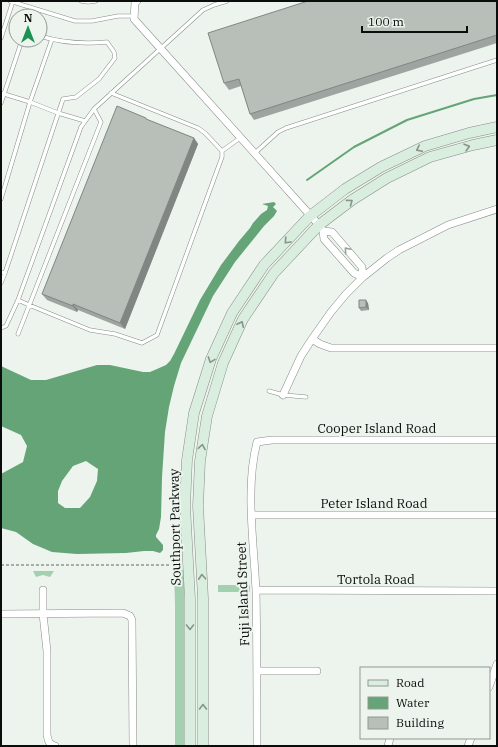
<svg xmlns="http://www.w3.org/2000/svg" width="498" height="747" viewBox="0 0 498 747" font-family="'IBM Plex Serif',serif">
<rect width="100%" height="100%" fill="#ecf4ed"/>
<path fill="#a3d0ae" d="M174,570H183L184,579V746H175V605Z
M33,571H54L50,577L43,575L36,577Z
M218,585H250V592H218Z"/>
<path fill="#64a476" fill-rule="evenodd" d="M274,202L276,204L273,207L277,211L274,216L264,226L235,262L213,296L181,363L174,386L169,407L165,432L162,477L161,517L159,529L156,535V537L163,545V550L160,553L153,551H144L126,553L77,554L52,552L33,544L16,532L1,528V474L23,462L27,446L21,435L1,426V366L31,380H46L97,365H110L143,372H150L157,369L166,365L170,361L174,354L200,300L221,265L239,241L250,228L253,223L261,214L267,210L268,206L262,204ZM86,461L98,469L97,481L90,497L80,508H65L58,503V491L62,481L73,466Z"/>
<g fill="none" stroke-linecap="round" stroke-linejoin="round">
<path stroke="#64a476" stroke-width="2" d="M307,180L354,147L407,120L474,99L497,95"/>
<defs>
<path id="service" d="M10,1L75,21H92L118,16H134
M81,1L88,2L96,1
M1,38L13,1
M1,93L30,102L58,113L85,121
M111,93L198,128L205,133L222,151V157L157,335L142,343L115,334L90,330L29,305L18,300L81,127L94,109L203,10L214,5L227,1
M1,103L22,40
M222,151L240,138
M255,153L278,132L286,128L497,60
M1,199L30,102L52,39
M1,272L5,273L1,283
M5,273L63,99L76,97L99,79L115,58L114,52L107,42C85,44 62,43 40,36
M1,328L6,326L18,300
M18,334L101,122L94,109
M269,391L283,395L306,397"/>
<path id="minor" d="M137,1L135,3L134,19L319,225L323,231L324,239L354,273L363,277
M323,231L332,232L362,267L363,277
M312,339L331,312L346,294L363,277L387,258L399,250L448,225L497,209
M283,395L301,356L312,339L320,344L331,348H497
M252,515H497
M43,590V614L47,651V735C48,740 49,745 55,746
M256,590L497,591
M1,614L123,613L130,616L132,620L133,746
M257,671H317
M489,687L497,664
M257,746C257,694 257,642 256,591C254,543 245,488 257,442L272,440H497
M388,746L390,738
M468,746L471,738"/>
<path id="secondary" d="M190,746V599L185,506L187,460L194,413L211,359L232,313L264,265L310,216L345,189L381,167L425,146L469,133L497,127
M203,746V598L198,506L200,461L207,416L223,363L243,319L274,273L319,225L352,200L387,178L430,157L473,145L497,140"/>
</defs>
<use href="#service" stroke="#868d87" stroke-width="4.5"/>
<use href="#minor" stroke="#868d87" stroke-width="8"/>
<use href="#secondary" stroke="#868d87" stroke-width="11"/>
<path stroke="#8f9590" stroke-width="1.5" stroke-dasharray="3 2" stroke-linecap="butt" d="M1,565H170"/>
<use href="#service" stroke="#fff" stroke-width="3.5"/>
<use href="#minor" stroke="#fff" stroke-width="7"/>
<use href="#secondary" stroke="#daeedf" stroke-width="10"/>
</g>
<path fill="#9ea49f" d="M497,1V43L254,120L250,114L241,86L229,90L224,83Z
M148,120L194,138L198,144L125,329L78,310L77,312L47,300L42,294Z
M368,303L369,310L361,311L359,308Z"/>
<path fill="#818682" d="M194,138L198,144L125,329L120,323Z
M366,300L368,303L369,310L366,307Z
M73,304L78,310L77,312L73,306Z"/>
<path fill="#b8bfb9" stroke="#818682" d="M308,1H496L497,5V35L250,114L239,79L224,83L208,33Z
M117,106L146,118V119L194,138L120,323L73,304V306L42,294Z
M359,300H366V307L359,308Z"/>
<defs><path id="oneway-chevron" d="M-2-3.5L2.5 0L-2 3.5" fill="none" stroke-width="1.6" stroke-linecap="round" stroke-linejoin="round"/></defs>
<g stroke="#87948a">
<use href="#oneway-chevron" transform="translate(467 147) rotate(-16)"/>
<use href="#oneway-chevron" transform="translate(419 149) rotate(154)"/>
<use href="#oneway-chevron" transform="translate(350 202) rotate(-36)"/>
<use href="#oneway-chevron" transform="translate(287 241) rotate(133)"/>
<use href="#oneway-chevron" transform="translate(241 324) rotate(-65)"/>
<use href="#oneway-chevron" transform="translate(211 360) rotate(110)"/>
<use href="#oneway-chevron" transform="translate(202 447) rotate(-81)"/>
<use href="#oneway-chevron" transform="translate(202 577) rotate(-93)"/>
<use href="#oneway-chevron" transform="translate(190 627) rotate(90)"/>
<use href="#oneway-chevron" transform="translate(203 707) rotate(-90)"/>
</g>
<use stroke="#9d9e9d" href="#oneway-chevron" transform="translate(347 250) rotate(-131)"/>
<g text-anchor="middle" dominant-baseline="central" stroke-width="4" stroke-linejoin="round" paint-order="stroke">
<g font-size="13" fill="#0a0d0b" stroke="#ecf4ed">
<text x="377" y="428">Cooper Island Road</text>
<text x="374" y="503">Peter Island Road</text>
<text transform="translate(175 527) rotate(-91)">Southport Parkway</text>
<text x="376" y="579">Tortola Road</text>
<text transform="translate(243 594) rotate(-92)">Fuji Island Street</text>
</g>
</g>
<rect width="498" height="747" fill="none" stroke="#0a0d0b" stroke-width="4"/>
<rect x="360" y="667" width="130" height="72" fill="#ecf4ed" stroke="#929893"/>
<rect x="368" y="680" width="20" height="6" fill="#daeedf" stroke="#929893"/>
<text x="396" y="687" font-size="12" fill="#0a0d0b">Road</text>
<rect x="368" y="697" width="20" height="12" fill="#64a476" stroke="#929893"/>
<text x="396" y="707" font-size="12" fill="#0a0d0b">Water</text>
<rect x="368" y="717" width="20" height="12" fill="#b8bfb9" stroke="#929893"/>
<text x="396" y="727" font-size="12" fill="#0a0d0b">Building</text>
<g transform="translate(28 28)"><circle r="19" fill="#ecf4ed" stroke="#929893"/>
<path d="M0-3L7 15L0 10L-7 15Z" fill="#1b934f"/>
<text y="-6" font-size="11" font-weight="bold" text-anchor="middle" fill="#0a0d0b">N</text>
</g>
<path d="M362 26v6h105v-6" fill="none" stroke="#0a0d0b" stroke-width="2"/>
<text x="368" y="26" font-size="12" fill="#0a0d0b" stroke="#ecf4ed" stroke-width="3" paint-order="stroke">100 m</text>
</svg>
